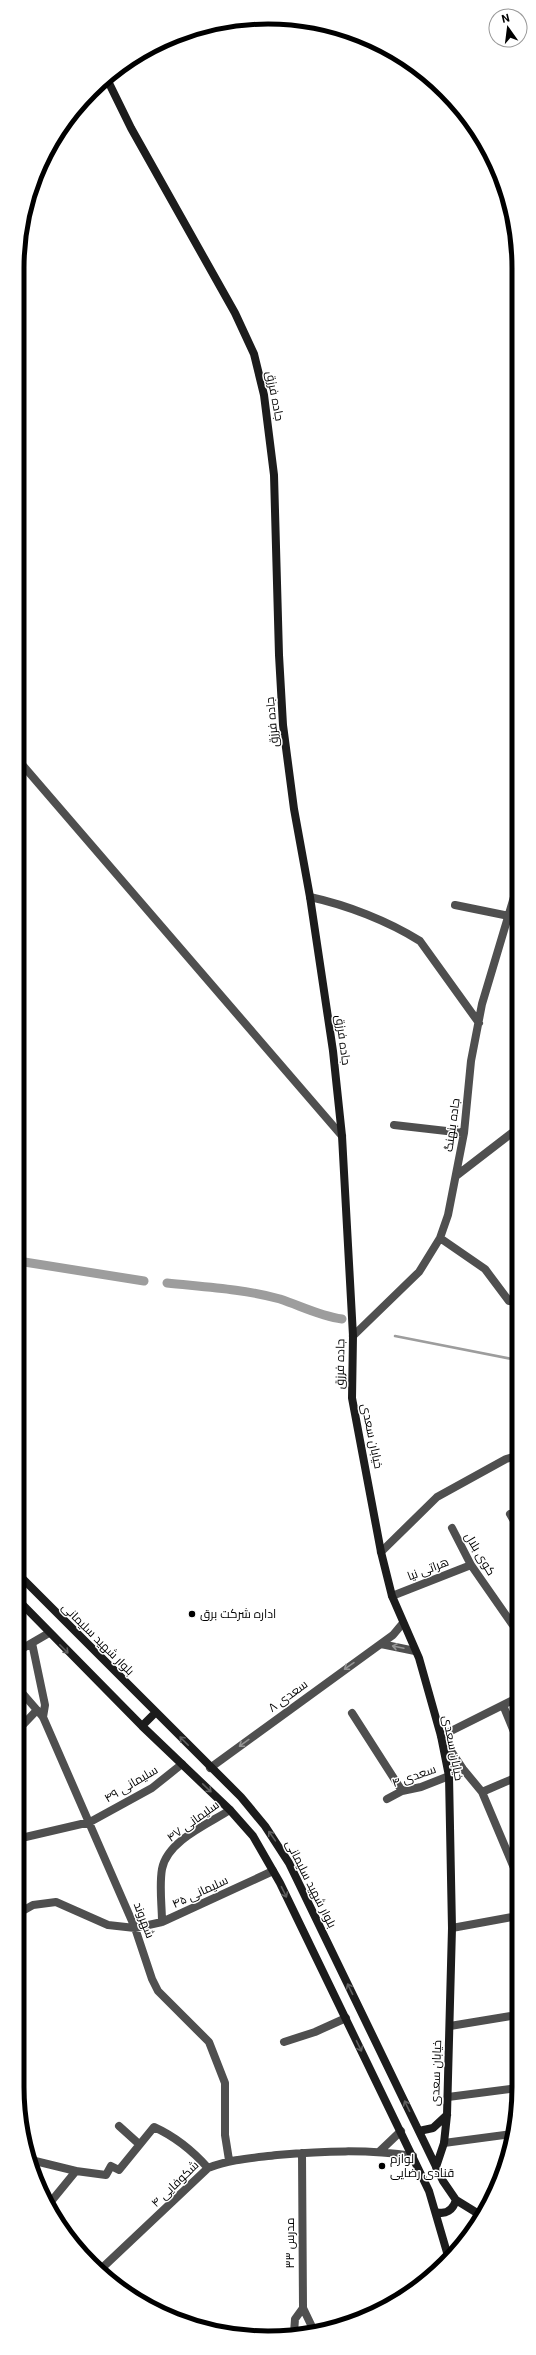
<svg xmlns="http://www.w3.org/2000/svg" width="536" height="2355" viewBox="0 0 536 2355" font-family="Roboto,Cairo,sans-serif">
<rect width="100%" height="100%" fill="#fff"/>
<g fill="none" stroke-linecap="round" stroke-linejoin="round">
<path stroke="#9d9d9d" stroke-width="2.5" d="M395,1336L517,1360"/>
<path stroke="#9d9d9d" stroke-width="9" d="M18,1261L144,1281
M167,1283C205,1287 244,1289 280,1299C301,1306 320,1316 342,1319"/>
<path stroke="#4f4f4f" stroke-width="8" d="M19,761L342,1136
M310,897C347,905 388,921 420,941L479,1023
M455,905L509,916
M394,1125L464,1133
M456,1176L517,1129
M440,1238L485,1269L509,1301L517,1302
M353,1336L419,1272L440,1238L448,1215L464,1133L471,1061L482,1004L517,887
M510,1514L517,1526
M452,1528L471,1565L517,1631
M381,1552L437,1497L506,1459L517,1456
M392,1596L471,1565
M32,1643L45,1705L43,1717
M381,1644L415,1651
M18,1651L49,1633
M17,1687L43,1717L135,1928L152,1979L158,1991L209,2042L225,2083V2135L229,2160
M503,1705L517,1739
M352,1713L402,1791
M17,1731L37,1710
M210,1768L393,1635L403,1623
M482,1792L517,1777
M387,1799L402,1791L421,1787L449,1776
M17,1839L90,1822L152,1788L182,1764
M517,1875L482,1792L463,1769L441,1736L517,1698
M17,1914L33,1905L56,1902L108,1925L135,1928L162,1922L273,1871
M162,1922C162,1906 159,1886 162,1869C167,1841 208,1824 230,1810
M452,1928L512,1917
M450,2026L517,2015
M284,2042L315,2032L346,2018
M448,2097L517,2088
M119,2126L139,2144
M444,2143L512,2134
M380,2151L401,2131
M302,2153L303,2308L314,2331
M31,2160L76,2171L106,2175L111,2166L119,2170L154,2127C176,2137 192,2150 208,2168
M49,2204L76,2171
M101,2269L208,2168C231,2159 253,2158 277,2155C323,2151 368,2149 413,2156
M294,2333L295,2319L303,2308"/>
<path stroke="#1c1c1c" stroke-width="8" d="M107,79L131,128L235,313L254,354L264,395L274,475L279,655L283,725L294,809L310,897L333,1051L342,1136L353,1336L352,1398L381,1552L392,1596L419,1658L441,1736L449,1776L452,1928L447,2115L444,2143L436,2167
M18,1574L241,1797L265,1826L289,1863L443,2181L456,2200L482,2216
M18,1600L142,1726L230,1810L253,1836L280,1883L429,2191L448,2256
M142,1726L155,1713
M419,2131L433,2128L447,2115
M436,2212C446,2215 453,2210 456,2200
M450,2253L462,2240"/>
</g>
<defs><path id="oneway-shaft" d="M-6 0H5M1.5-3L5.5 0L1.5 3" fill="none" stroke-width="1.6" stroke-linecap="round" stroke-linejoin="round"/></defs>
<g stroke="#959595">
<use href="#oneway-shaft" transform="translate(398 1647) rotate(-168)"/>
<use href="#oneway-shaft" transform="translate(349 1666) rotate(145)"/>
<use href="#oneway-shaft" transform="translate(244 1743) rotate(144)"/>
</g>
<g stroke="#606060">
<use href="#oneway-shaft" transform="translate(64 1649) rotate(45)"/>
<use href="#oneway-shaft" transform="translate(184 1741) rotate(-135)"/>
<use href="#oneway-shaft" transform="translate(207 1788) rotate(44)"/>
<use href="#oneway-shaft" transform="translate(272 1836) rotate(-125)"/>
<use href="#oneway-shaft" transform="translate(284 1892) rotate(64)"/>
<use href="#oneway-shaft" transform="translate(350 1989) rotate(-116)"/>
<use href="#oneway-shaft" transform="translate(359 2046) rotate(64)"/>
<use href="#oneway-shaft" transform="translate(407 2106) rotate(-116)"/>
</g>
<g fill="#000" stroke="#fff" stroke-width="1.5">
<circle cx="192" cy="1614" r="4"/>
<circle cx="382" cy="2166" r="4"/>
</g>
<g text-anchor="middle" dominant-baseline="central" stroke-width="3" stroke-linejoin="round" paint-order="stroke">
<g font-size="12" fill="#000" stroke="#fff">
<text transform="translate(275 396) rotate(79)">جاده فرزق</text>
<text transform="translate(272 722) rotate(-95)">جاده فرزق</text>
<text transform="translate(343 1040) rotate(82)">جاده فرزق</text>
<text transform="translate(452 1125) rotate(-82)">جاده بنهنگ</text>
<text transform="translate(340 1364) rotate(-89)">جاده فرزق</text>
<text transform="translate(372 1436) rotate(78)">خیابان سعدی</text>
<text transform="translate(480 1554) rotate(59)">کوی بلال</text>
<text transform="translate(428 1569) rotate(-21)">هراتی نیا</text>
<text transform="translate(98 1639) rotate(45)">بلوار شهید سلیمانی</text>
<text transform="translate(288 1696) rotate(-36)">سعدی ۸</text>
<text transform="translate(453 1748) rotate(79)">خیابان سعدی</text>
<text transform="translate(414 1776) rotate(-19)">سعدی ۴</text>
<text transform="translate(131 1784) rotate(-31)">سلیمانی ۴۹</text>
<text transform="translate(193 1821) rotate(-36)">سلیمانی ۴۷</text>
<text transform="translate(311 1884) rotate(63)">بلوار شهید سلیمانی</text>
<text transform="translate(200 1892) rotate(-25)">سلیمانی ۴۵</text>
<text transform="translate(144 1920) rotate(69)">شهروند</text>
<text transform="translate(436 2073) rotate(-88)">خیابان سعدی</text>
<text transform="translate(175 2184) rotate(-44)">شکوفایی ۴</text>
<text transform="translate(290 2243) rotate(-90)">مدرس ۳۳</text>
</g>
<g font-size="12" fill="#000" stroke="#fff" text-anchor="start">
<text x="200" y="1614">اداره شرکت برق</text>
<text x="390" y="2159">لوازم<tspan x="390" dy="14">قنادی رضایی</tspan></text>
</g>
</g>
<path d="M0 0H536V2355H0ZM268 24H268A244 244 0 0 1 512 268V2087A244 244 0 0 1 268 2331H268A244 244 0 0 1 24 2087V268A244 244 0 0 1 268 24Z" fill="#fff" fill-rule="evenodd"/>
<path fill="none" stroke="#000" stroke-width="5" d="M268 24H268A244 244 0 0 1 512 268V2087A244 244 0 0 1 268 2331H268A244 244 0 0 1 24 2087V268A244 244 0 0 1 268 24Z"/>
<g transform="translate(508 28) rotate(346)"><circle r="19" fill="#ffffff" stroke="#999999"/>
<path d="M0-3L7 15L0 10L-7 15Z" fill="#000000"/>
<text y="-6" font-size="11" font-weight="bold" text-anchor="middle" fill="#000000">N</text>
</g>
</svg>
